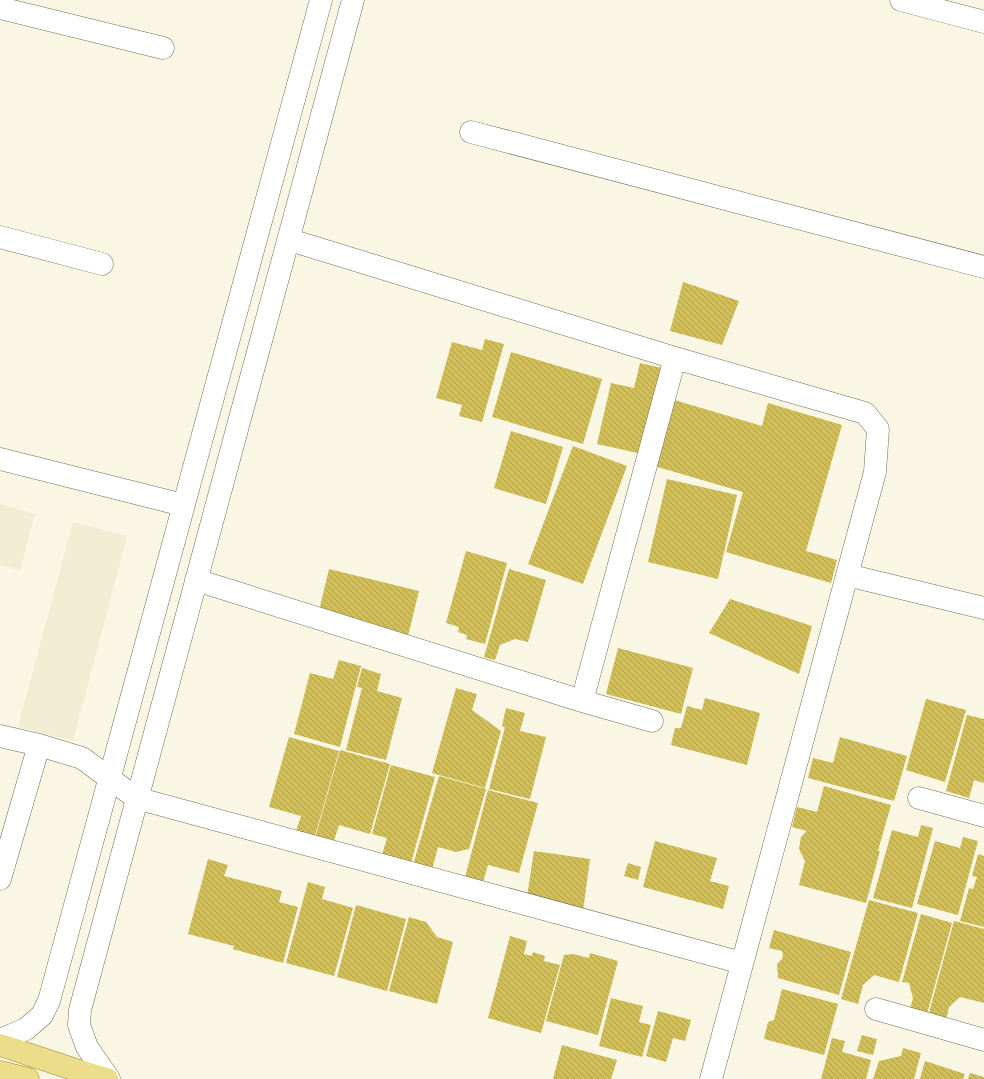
<svg xmlns="http://www.w3.org/2000/svg" width="984" height="1079" viewBox="0 0 984 1079" font-family="'Space Grotesk',sans-serif">
<defs>
<pattern id="building-back-hatch" width="6" height="6" patternUnits="userSpaceOnUse"><rect width="6" height="6" fill="#d0be59"/><path d="M-1 5l2 2M0 0l6 6M5-1l2 2" fill="none" stroke="#b2a24c"/></pattern>
</defs>
<rect width="100%" height="100%" fill="#f9f6e4"/>
<path fill="#f1edd3" d="M0,504L35,514L20,570L0,565Z
M73,522L127,536L73,741L18,727Z"/>
<path fill="url(#building-back-hatch)" d="M683,282L739,301L722,345L670,331Z
M485,339L504,344L482,422L459,416L462,405L436,398L452,342L482,350Z
M511,352L602,379L583,444L492,417Z
M640,363L662,368L642,454L597,444L611,383L634,388Z
M671,399L762,426L768,403L842,425L806,551L837,560L831,583L726,552L743,492L651,465Z
M511,431L563,447L546,504L494,488Z
M573,446L627,466L583,584L528,564Z
M667,479L737,495L718,579L648,562Z
M466,551L507,563L485,644L466,639L467,635L458,632L459,627L446,623Z
M329,569L419,591L408,636L318,615Z
M509,569L546,580L528,642L515,639L500,645L495,660L484,657Z
M730,599L812,626L799,674L709,633Z
M618,648L693,668L681,714L606,694Z
M339,660L361,666L340,747L294,734L310,673L333,679Z
M362,668L381,674L377,691L402,698L386,760L346,750L362,688L357,687Z
M456,688L477,694L472,710L501,731L485,788L432,773Z
M705,698L760,713L747,765L671,745L675,728H681L687,706L702,710Z
M926,699L966,710L945,782L906,770Z
M506,708L525,713L520,731L546,737L530,799L489,789L505,727L502,726Z
M967,715L984,719V783L974,780L969,798L946,791Z
M289,737L339,751L315,836L296,831L301,816L269,807Z
M840,737L907,756L894,801L808,778L813,758L833,763Z
M340,750L390,764L370,834L339,825L334,841L316,835Z
M391,765L435,777L411,863L382,855L387,838L372,834Z
M439,776L486,789L469,849L456,852L438,847L432,870L413,865Z
M824,786L891,805L878,851H880L866,903L799,885L805,861L799,849L801,837L807,831L792,827L797,807L817,812Z
M488,790L538,803L519,873L488,865L482,886L464,881Z
M921,825L933,828L912,908L873,898L892,830L918,837Z
M963,837L978,841L958,915L917,904L935,841L960,848Z
M655,841L717,858L710,881L729,886L723,909L643,887Z
M534,851L590,859L583,911L526,903Z
M978,854L984,856V927L960,921L969,888L973,889L977,877L972,876Z
M208,859L228,865L224,876L282,891L279,902L298,907L283,963L233,949L234,946L188,934Z
M628,863L641,867L638,880L624,876Z
M308,882L325,887L322,899L353,908L334,976L286,963Z
M869,900L918,913L899,982L874,975L863,985L858,1004L841,999Z
M356,905L406,919L387,991L337,977Z
M921,914L952,923L925,1021L908,1016L913,998L909,983L902,982Z
M409,917L426,922L437,937L453,942L437,1004L389,991Z
M954,921L984,929V1003L960,997L949,1007L945,1025L927,1020Z
M774,930L851,952L839,995L778,978L777,964L782,959L783,955L782,951L769,948Z
M510,936L527,941L524,954L532,956L533,952L545,956L544,961L560,965L541,1033L488,1018Z
M590,953L618,961L598,1035L546,1021L564,955L573,954L589,958Z
M782,989L838,1004L824,1055L764,1039L768,1022L774,1020Z
M611,998L643,1006L639,1022L651,1025L642,1057L599,1046Z
M658,1011L691,1020L685,1041L673,1038L666,1062L646,1056Z
M862,1035L877,1039L873,1055L857,1051Z
M832,1038L845,1041L842,1052L871,1060L866,1079H821Z
M562,1045L617,1060L611,1079H553Z
M903,1048L921,1053L914,1079H873L879,1061L901,1056Z
M925,1061L965,1074L963,1079H920Z
M970,1073L984,1077V1079H968Z"/>
<g fill="none" stroke-linecap="round" stroke-linejoin="round">
<defs>
<path id="minor" d="M901,0L984,22
M0,8L163,48
M471,132L984,267
M0,237L102,264
M290,240L675,358L865,413L878,429L875,472L711,1079
M0,459L183,505
M847,575L984,608
M196,580L582,701L652,721
M582,701L675,358
M0,736L39,745L82,758L136,798L742,963
M919,798L984,816
M0,879L39,745
M876,1009L984,1040
M0,1040L26,1029L42,1015L49,1001L321,0
M109,1079L87,1047L79,1025L80,1010C169,673 265,337 353,0"/>
<path id="major" d="M0,1045L82,1072L107,1079
M0,1072L28,1079"/>
</defs>
<use href="#minor" stroke="#706d5d" stroke-width="23"/>
<use href="#major" stroke="#968729" stroke-width="23"/>
<use href="#minor" stroke="#fff" stroke-width="22"/>
<use href="#major" stroke="#ebdd89" stroke-width="22"/>
</g>
</svg>
